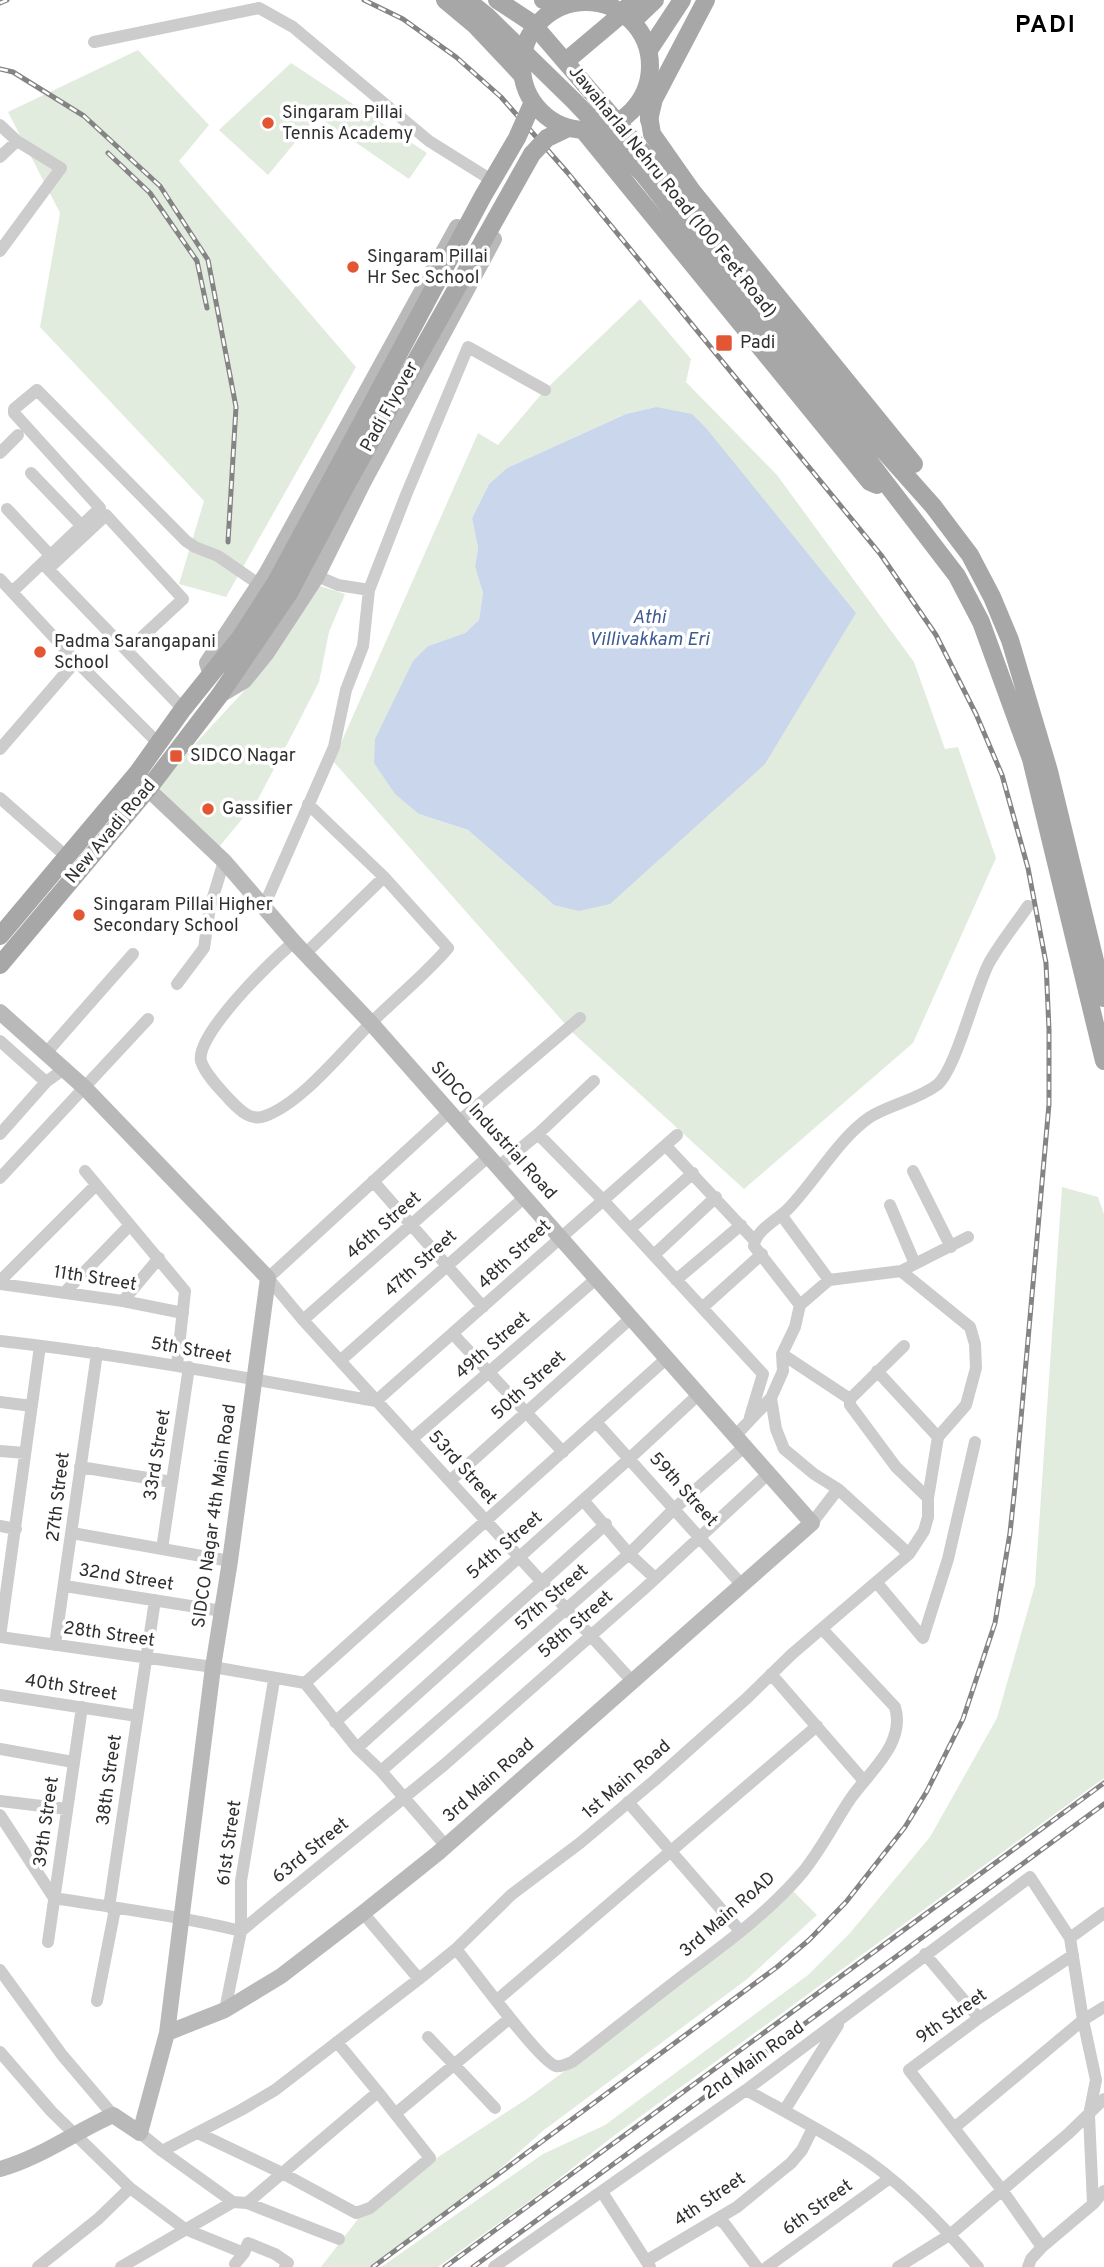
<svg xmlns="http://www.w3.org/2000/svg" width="1104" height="2267" viewBox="0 0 1104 2267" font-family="Overpass,sans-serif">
<rect width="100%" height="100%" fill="#fff"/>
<path fill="#e2ecde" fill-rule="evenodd" d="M138,50L209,125L179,161L356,367L226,597L179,584L204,501L40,327L60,213L8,112Z
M291,63L427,153L409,179L317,116L268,175L219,130Z
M640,299L691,359L686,382L777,475L914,662L945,749L958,747L996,858L913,1043L744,1189L574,1034L333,761L478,433L498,445L545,390ZM656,407L554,905L468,830L419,814L428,646L465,633L479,620L483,593L475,567L478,548L472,518L489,484L507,468L626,414Z
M320,586L345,594L329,632L319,682L295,729L257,801L219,847L159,788L194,745L244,691Z
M1062,1187L1098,1197L1104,1214V1778L611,2138L539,2194L438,2267H381L543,2154L605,2125L808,1975L850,1933L930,1837L997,1718L1035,1585Z
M791,1889L817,1915L746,1980L544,2130L494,2174L370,2267H321L361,2215L429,2163L528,2098L596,2048Z"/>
<path fill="#cad6ec" d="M656,407L692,414L706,428L856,613L765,764L610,904L579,911L554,905L468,830L419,814L395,794L374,763L375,739L413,661L428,646L465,633L479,620L483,593L475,567L478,548L472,518L489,484L507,468L626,414Z"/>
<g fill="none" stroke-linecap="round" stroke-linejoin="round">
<path stroke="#ccc" stroke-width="12" d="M94,42L259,8L293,27L429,141L485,176
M0,125L17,141
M0,157L17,141L61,168L0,251
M0,453L18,435
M31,473L81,525
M7,509L50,555
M0,579L76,661L159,744
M369,590L406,495L468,347L545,390
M12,592L100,508L14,413V409L37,390L186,541L195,547L218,556L260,585
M127,651L183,599L106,515L48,569L183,709
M0,749L76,661
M0,798L67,857
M264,906L334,747L346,690L363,646L369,590L338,585L317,576
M294,942C273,959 195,1035 201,1061C205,1074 220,1089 229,1099C239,1109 250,1122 265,1116C302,1103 343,1050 372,1022C397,997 425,975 448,948L384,877L308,804
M305,954L384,877
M177,984L204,948L210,907L224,861
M0,1041L46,1082
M46,1053L133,954
M449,1112L268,1278L303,1320L632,1681
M458,1122L580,1018
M0,1134L46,1082L64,1069
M538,1134L602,1199L763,1374L750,1417
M666,1146L754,1240
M498,1167L538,1134L594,1081
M85,1171L185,1291L177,1365
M913,1171L951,1247
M0,1178L148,1019
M373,1181L483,1307
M890,1205L915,1264
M782,1216L829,1280
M630,1229L693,1173
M654,1255L716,1197
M901,1271L968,1237
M676,1280L741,1225
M0,1281L96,1185
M0,1284L123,1301L183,1313
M65,1292L130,1225
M123,1301L159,1258
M800,1305L754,1246C755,1230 779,1219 789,1208C815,1181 840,1137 870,1117C891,1104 917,1100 937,1085C956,1070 975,989 989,963C1000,943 1015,925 1028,906
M702,1308L762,1254
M303,1320L488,1157
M453,1334L563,1452
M0,1341C126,1355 251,1379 376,1401L677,1135
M904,1346L850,1399V1405L896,1467L928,1498
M782,1354L850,1399
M341,1360L526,1196
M877,1371L938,1437
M0,1402L32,1406
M596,1422L741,1584
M735,1436L771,1398
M412,1439L597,1278
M0,1451L25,1453
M80,1467L172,1482
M451,1480L631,1318
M583,1500L629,1554L655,1578
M812,1523L838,1489
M0,1526L16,1529
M72,1533L230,1561
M162,1549L189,1367
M877,1583L923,1638L948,1559L975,1442
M65,1586L222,1611
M0,1637L213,1667L305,1683L667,1358
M0,1637L40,1346
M55,1645L97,1353
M771,1674L864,1781
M305,1683L357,1748L381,1771L446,1846
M0,1695L137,1716
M335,1722L630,1458L698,1395
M357,1748L606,1524
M0,1749L73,1762
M381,1771L629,1554L675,1508L744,1447
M0,1801L67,1809
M628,1802L740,1931
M0,1815L54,1898C117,1908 179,1916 241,1931L444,1765L645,1588L768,1474
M109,1907L155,1600
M363,1913L419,1979
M1070,1938L1104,1913
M48,1942L82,1707
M456,1949C471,1967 541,2063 556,2066C561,2067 567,2064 572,2062C610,2033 647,2003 685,1974C725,1944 769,1912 802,1873C821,1850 834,1823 851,1798C870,1771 906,1743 895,1707L823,1630
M925,1954L979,2018
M1073,1955L979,2018L909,2070L1002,2190L1042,2247L1093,2204L1104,2191
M0,1970L62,2055L113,2115
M497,2000L817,1726
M97,2001L115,1909
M225,2010L241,1931V1881L274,1680
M428,2037L495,2108
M0,2052L51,2111L130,2188L185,2229L244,2253
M746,2090C782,2110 819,2129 853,2151C901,2181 942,2224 978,2267
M784,2111L838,2025
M395,2114L510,2018
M954,2128L1083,2020L1104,2007
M140,2133L162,2151L241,2110L275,2090L419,1979L456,1949L511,1895L580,1843L655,1780L747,1698L792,1654L909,1554L924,1531L928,1517V1498L938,1437L966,1405L976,1368L975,1344L970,1327L901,1271L829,1280L800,1305L795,1327L782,1354L783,1371L771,1398L776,1429L784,1449L814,1474L838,1489L909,1554
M198,2133L282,2173L356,2213L370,2208L430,2158L378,2092
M162,2151L233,2202L247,2203L339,2239
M602,2192L650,2267
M247,2203L378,2092L337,2042
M717,2219L724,2223L757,2267
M646,2261L737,2207L791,2163L802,2150L813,2128
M235,2264L244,2253L248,2243L275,2254L288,2263L285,2267
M38,2267L98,2219L130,2188
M121,2267L233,2202
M494,2267L746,2090L1030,1877L1070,1938L1083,2020L1096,2080L1089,2115L1093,2204
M767,2267L890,2178
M898,2267L951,2234L1069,2133L1104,2099
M1028,2267L1031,2259L1042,2247"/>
<path stroke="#b9b9b9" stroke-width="16" d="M211,675L207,663L266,574L457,227
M219,696L244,681L266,654L317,576L363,483L494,239
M138,772L148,789L224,861L294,942L371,1023L812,1523L438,1853L363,1913L281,1976L225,2010L167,2033
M0,1012L85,1088L268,1278L230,1561L213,1667L167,2033L140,2133L113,2115C75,2132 40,2158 0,2169"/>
<path stroke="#a7a7a7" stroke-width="18" d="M445,0L475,25L522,75
M467,0L487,16L575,102L643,174L859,448L957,576L981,622L1031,759L1104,1061
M497,0L532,23L642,151L757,298L876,442L933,506L970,555L992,597L1010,640L1049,771L1104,998
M543,0L561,6
M633,21L655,0
M649,50L682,0
M566,61L617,18L634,0
M649,120L654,99L706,0
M583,130L870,482L877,485
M0,936L138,772L183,709L240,638L276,582L336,471
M0,965L148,789L219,696L289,593L350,478"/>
<defs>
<path id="rail" d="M364,0L403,19L456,57L501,97L567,172L881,555L936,635L976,714L1002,775L1028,868L1046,963L1049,1030V1104L1015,1486L1010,1533L995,1623L963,1719L927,1791L905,1827L846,1902L809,1940L777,1967L373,2267
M0,3L7,0
M0,69L13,72L84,116L160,186L208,260L236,407L228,542
M108,153L150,193L197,261L207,308
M445,2267L1104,1783
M473,2267L1104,1804"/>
</defs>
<use href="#rail" stroke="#848484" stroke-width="5"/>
<use href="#rail" stroke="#fff" stroke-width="2.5" stroke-dasharray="8" stroke-linecap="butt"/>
<path stroke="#a7a7a7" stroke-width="18" d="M522 66a64 64 0 1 1 128 0a64 64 0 1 1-128 0Z
M645,91L652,134L692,191L914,464
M336,471L483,196L517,138L533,102
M350,478L532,154L547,138L568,128"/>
</g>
<g fill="#e35634" stroke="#fff" stroke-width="2.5">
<circle cx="268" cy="123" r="7"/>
<circle cx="353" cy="267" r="7"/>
<rect x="715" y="334" width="18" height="18" rx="3.5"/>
<circle cx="40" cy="652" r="7"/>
<rect x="169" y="749" width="14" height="14" rx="3.5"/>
<circle cx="208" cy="809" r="7"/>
<circle cx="79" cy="915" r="7"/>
</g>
<g text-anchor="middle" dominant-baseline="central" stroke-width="7" stroke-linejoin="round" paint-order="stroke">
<g font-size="18" fill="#2f2f2f" stroke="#fff" text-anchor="start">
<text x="282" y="113">Singaram Pillai<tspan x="282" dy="21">Tennis Academy</tspan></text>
<text x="367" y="257">Singaram Pillai<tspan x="367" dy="21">Hr Sec School</tspan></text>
<text x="740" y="343">Padi</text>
<text x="54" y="642">Padma Sarangapani<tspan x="54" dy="21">School</tspan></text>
<text x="190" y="756">SIDCO Nagar</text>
<text x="222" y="809">Gassifier</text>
<text x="93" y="905">Singaram Pillai Higher<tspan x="93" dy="21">Secondary School</tspan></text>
</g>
<g font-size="18" fill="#2f2f2f" stroke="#fff">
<text transform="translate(672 192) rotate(51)">Jawaharlal Nehru Road (100 Feet Road)</text>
<text transform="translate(390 407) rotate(-61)">Padi Flyover</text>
<text transform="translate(111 832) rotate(-50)">New Avadi Road</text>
<text transform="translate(493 1131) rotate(48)">SIDCO Industrial Road</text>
<text transform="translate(384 1226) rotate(-41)">46th Street</text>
<text transform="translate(515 1255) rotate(-43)">48th Street</text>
<text transform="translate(421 1264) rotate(-42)">47th Street</text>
<text transform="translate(95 1279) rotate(9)">11th Street</text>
<text transform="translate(493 1346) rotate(-41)">49th Street</text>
<text transform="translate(191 1351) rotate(10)">5th Street</text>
<text transform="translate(529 1386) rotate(-42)">50th Street</text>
<text transform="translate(158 1455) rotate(-81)">33rd Street</text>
<text transform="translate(462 1468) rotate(48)">53rd Street</text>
<text transform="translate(683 1490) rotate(48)">59th Street</text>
<text transform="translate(59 1497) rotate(-83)">27th Street</text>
<text transform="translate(215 1516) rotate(-82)">SIDCO Nagar 4th Main Road</text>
<text transform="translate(505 1546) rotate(-41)">54th Street</text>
<text transform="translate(126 1578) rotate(9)">32nd Street</text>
<text transform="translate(552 1598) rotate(-41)">57th Street</text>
<text transform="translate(576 1625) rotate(-41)">58th Street</text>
<text transform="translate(109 1635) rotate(8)">28th Street</text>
<text transform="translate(71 1688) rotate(9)">40th Street</text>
<text transform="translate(110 1780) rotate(-82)">38th Street</text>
<text transform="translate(627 1780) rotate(-41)">1st Main Road</text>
<text transform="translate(489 1781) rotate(-42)">3rd Main Road</text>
<text transform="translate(47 1822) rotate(-82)">39th Street</text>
<text transform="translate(230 1843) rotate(-82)">61st Street</text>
<text transform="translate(311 1851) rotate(-39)">63rd Street</text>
<text transform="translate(728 1915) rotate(-41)">3rd Main RoAD</text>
<text transform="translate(952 2017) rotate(-35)">9th Street</text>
<text transform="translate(754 2061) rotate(-36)">2nd Main Road</text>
<text transform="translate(710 2200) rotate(-34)">4th Street</text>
<text transform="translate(818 2208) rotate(-36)">6th Street</text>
</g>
<g font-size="19" font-style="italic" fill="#3e5b91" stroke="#fff">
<text x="649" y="618">Athi<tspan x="649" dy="22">Villivakkam Eri</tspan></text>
</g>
<g font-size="24" font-weight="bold" letter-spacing="2" fill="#000" stroke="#fff">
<text x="1046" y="26">PADI</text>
</g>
</g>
</svg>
